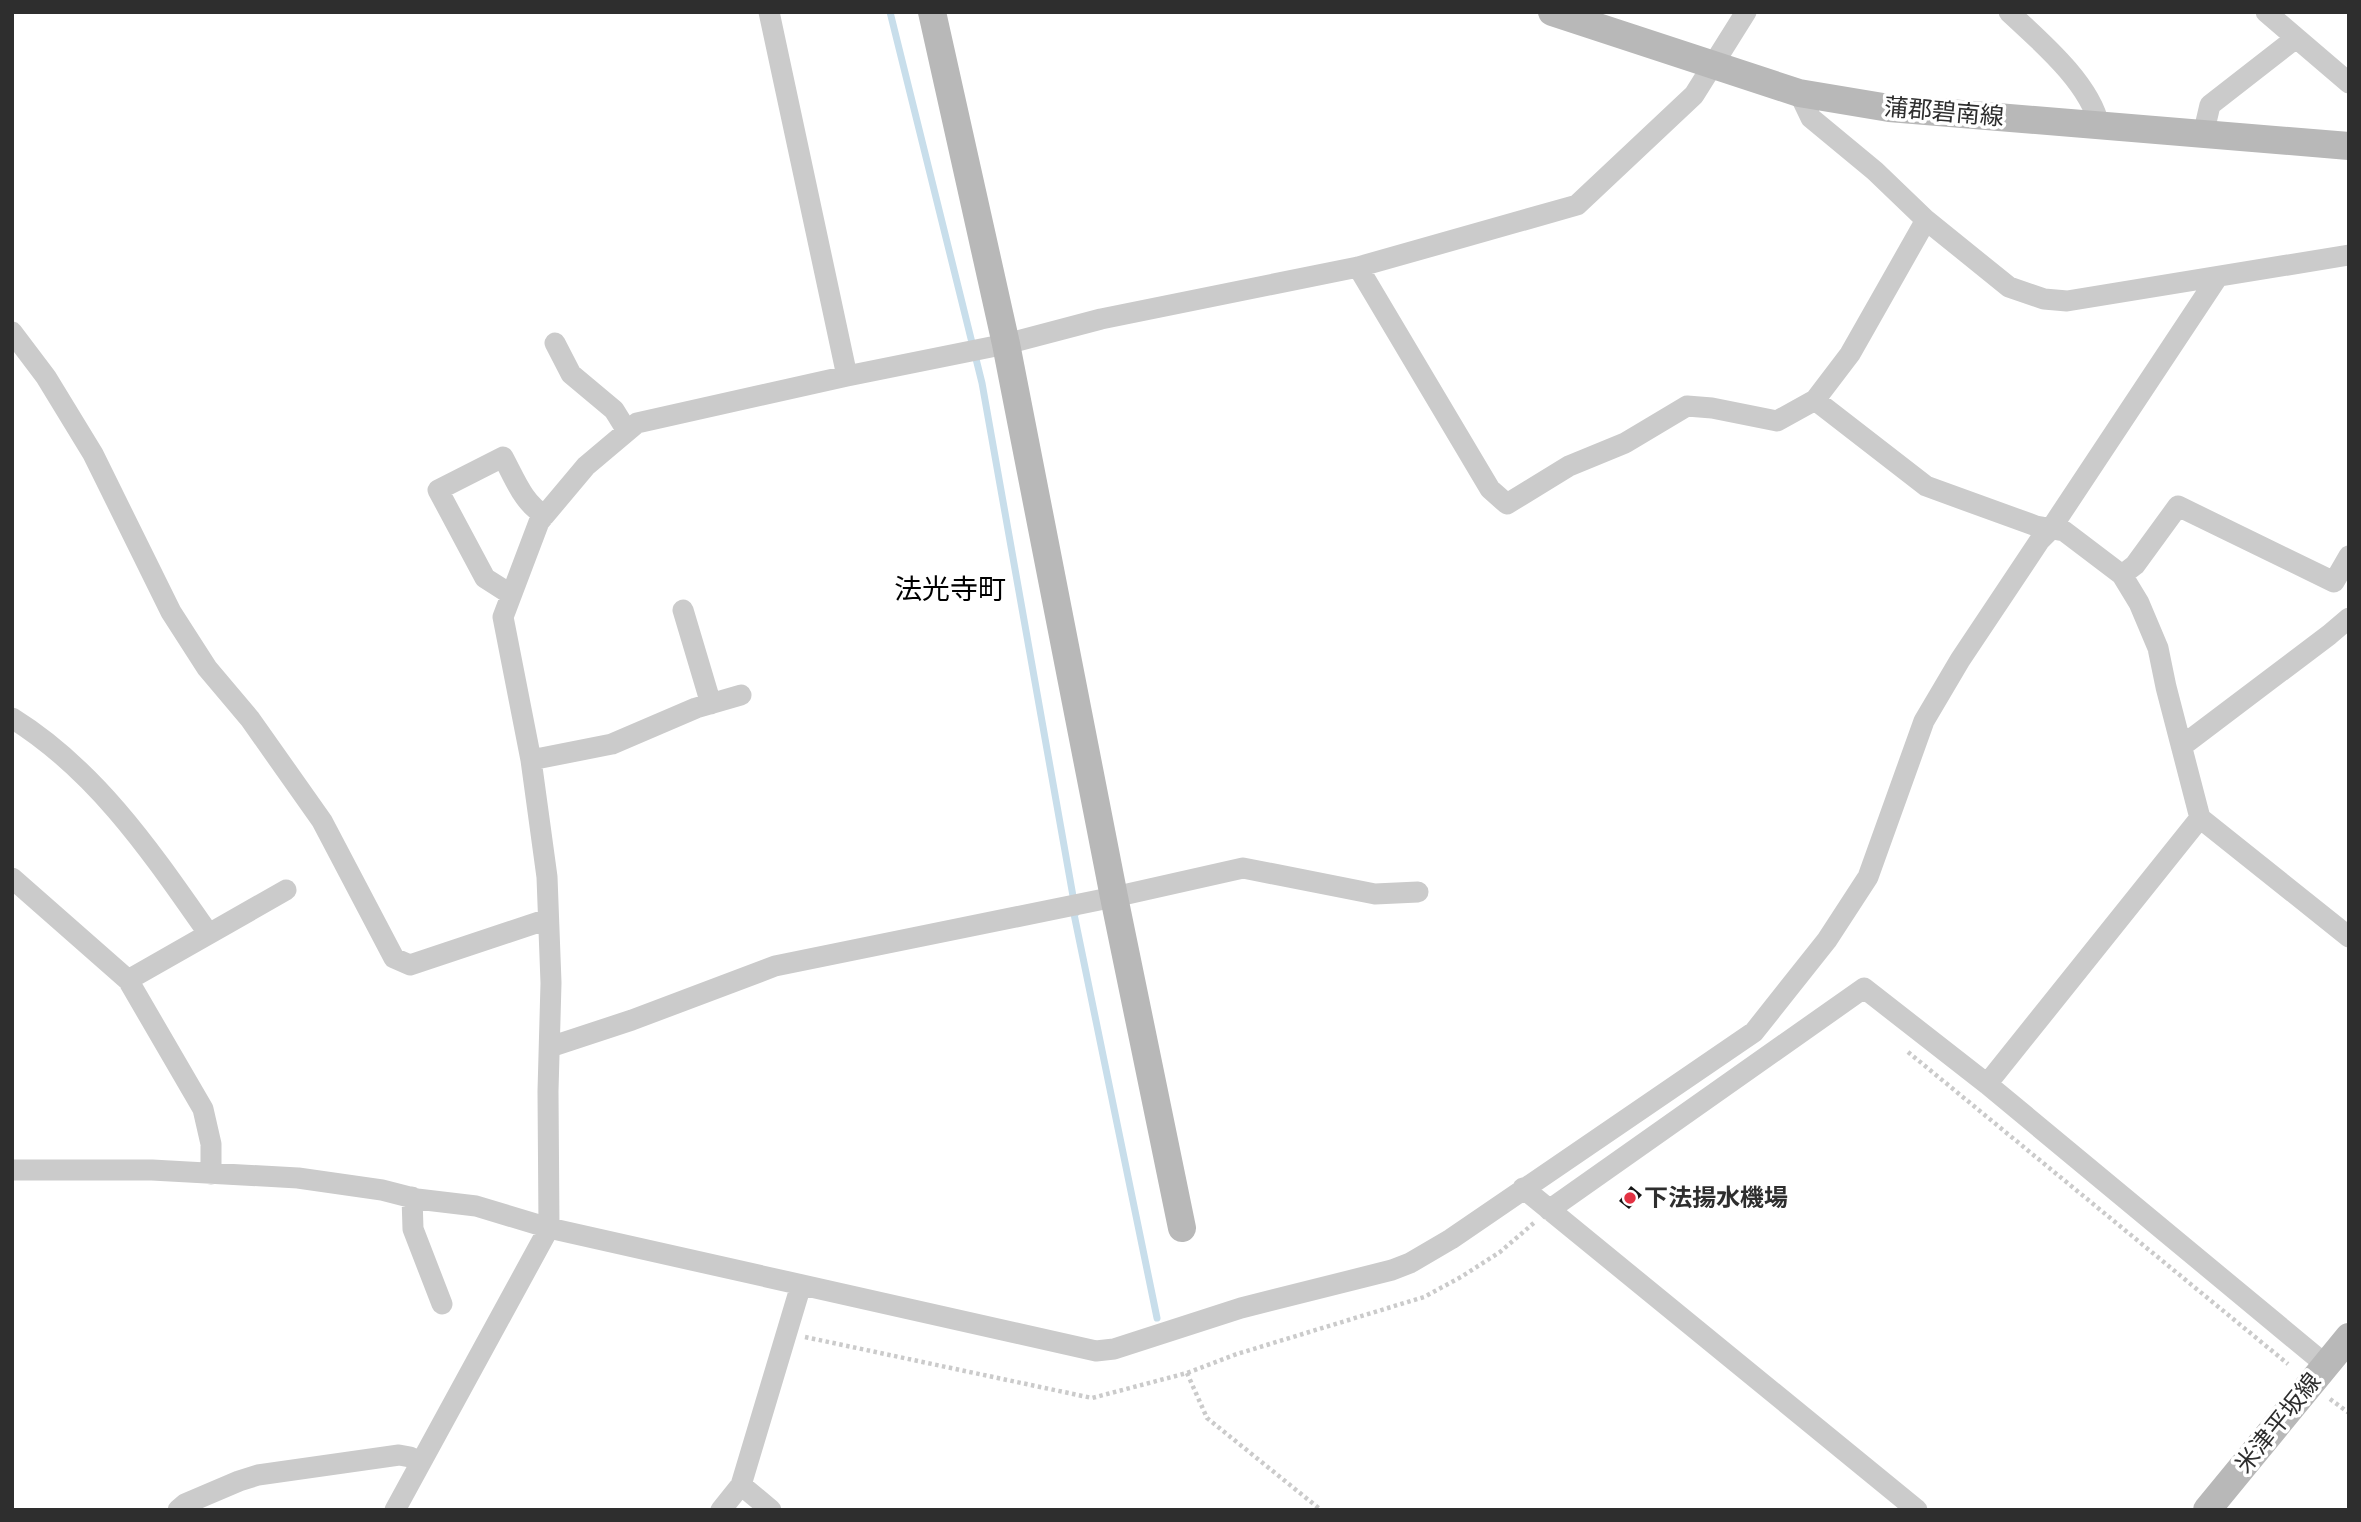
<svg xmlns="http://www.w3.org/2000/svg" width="2361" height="1522" viewBox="0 0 2361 1522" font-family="Roboto,'Noto Sans JP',sans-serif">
<rect width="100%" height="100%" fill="#fff"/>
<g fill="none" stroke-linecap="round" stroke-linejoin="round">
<path stroke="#c8deeb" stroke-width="7" d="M890,12L982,383L1076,913L1074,914L1157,1318"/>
</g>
<path fill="#151515" d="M1631,1186L1642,1195L1629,1209L1619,1201Z"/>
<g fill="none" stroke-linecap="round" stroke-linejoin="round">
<path stroke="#cbcbcb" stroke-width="4.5" stroke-dasharray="3.5 3.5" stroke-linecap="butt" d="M1908,1052L2288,1364
M805,1337L1092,1398L1187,1373L1237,1354L1424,1297L1461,1277L1500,1252L1535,1222
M1187,1373L1207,1418L1321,1510
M2330,1399L2349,1413"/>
<path stroke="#cbcbcb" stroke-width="21" d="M769,12L847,376
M2009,12C2040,41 2090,83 2099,125
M2266,12L2349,83
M1799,93L1811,118L1875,171L1926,220L2009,287L2044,299L2067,301L2349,255
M2203,135L2210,105L2296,38
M1358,267L1490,489L1507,504L1569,466L1625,443L1687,406L1712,408L1777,421L1815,400L1850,354L1926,220
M12,332L46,377L93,454L171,612L207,668L250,719L322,821L394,958L410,965L548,919
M555,343L571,374L614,410L627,431
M1815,400L1926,486L2036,526L2064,531L2122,575L2139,603L2158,648L2166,687L2200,818L2349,937
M2122,575L2135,565L2178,506L2334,582L2349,556
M510,594L485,578L438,490L503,457C514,477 524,505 545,515
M683,610L711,704
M12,718C97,771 152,853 208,933
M2182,746L2329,635L2349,618
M531,760L612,744L696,708L741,695
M12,878L128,980L203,1109L211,1144V1174
M128,980L286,890
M550,1047L632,1020L775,966L1114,897L1243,868L1375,894L1418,892
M1987,1084L2200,818
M12,1170H152L298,1178L382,1190L417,1199L476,1206L549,1228L1096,1351L1114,1349L1241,1308L1392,1270L1410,1263L1451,1239L1754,1032L1827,940L1868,877L1924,721L1960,660L2040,540L2050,530L2217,278
M1523,1188L1917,1510
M412,1197L413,1229L442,1304
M1549,1210L1864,988L1987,1084L2326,1365
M741,1485L771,1510
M178,1510L185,1504L239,1481L258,1475L399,1455L410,1457L420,1463
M395,1510L549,1228L548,1091L551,983L547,877L531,760L503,617L539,522L586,466L637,423L847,376L1006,344L1101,319L1358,267L1577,205L1694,95L1746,12
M721,1510L741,1485L801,1285"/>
<path stroke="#b8b8b8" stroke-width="28" d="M932,12L1006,344L1114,897L1182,1228
M1552,12L1799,93L1889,108L2349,146
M2207,1510L2349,1337"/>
</g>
<circle fill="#e33243" stroke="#fff" stroke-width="2.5" cx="1630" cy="1198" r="7"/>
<g text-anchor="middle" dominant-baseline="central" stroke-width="7" stroke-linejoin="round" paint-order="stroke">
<g font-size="24" fill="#2e2e2e" stroke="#fff">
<text transform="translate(1944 112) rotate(5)">蒲郡碧南線</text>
<text transform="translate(2278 1423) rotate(-51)">米津平坂線</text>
</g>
<g font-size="24" font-weight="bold" fill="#2e2e2e" stroke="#fff" text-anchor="start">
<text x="1644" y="1198">下法揚水機場</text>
</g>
<g font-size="28" fill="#000" stroke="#fff">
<text x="950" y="589">法光寺町</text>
</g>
</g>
<rect width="2361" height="1522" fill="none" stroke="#2e2e2e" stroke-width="28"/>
</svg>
